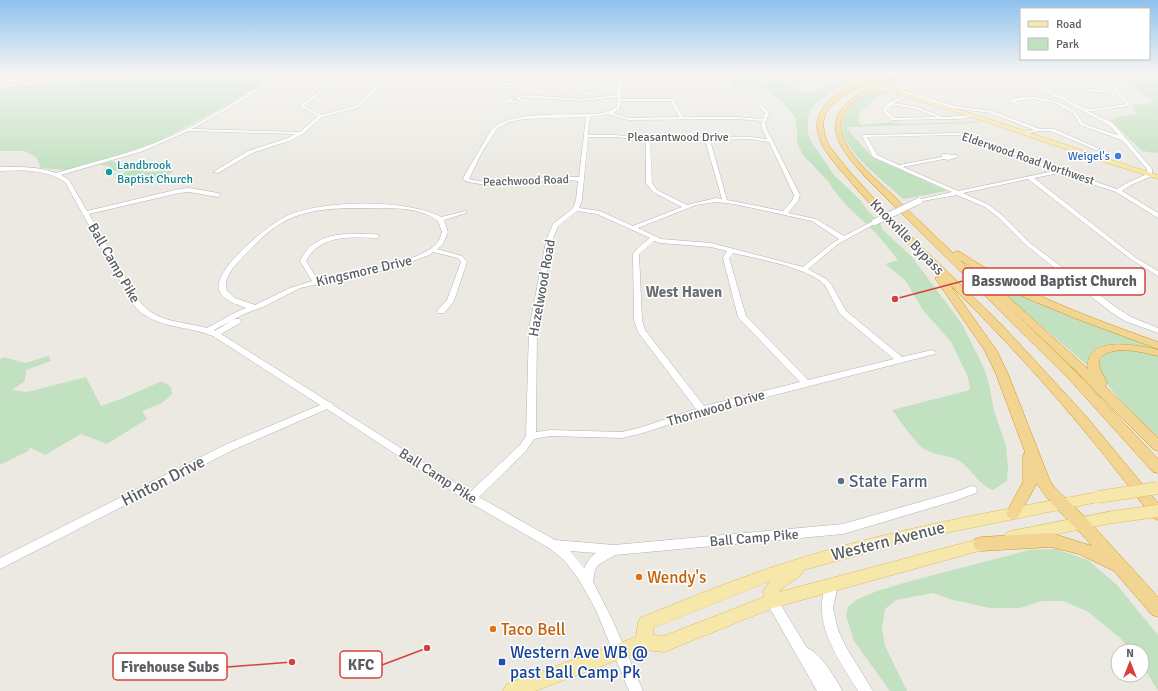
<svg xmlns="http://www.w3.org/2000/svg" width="1158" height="691" viewBox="0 0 1158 691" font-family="Signika,sans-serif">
<rect width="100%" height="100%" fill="#ebe9e2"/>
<path fill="#c1e1c0" d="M145,74H278L224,107L157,142L100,161L66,170L41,168L36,157L24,151H0V88Z
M664,74L724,77L727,76V74H760L777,80L812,78L787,84L807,94L841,81L851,83L835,89L811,108L808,118V133L811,141L834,175L861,201L867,210L880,223L882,229L912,257L962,324L984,368L989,384L994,411L1006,446L1008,467L1007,481L993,490C979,485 973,471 961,462C951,455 937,456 926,450C915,444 900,420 892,410L970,390L968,377L951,342L923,310L905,280L885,264L898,260L876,233L846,205L833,189L828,181L803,155L797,143V130L795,124L797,119C789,109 770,88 757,86C749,85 740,86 732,87L729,80L720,79Z
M1116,74H1158V153L1142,151L1111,121L1117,117L1136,114L1133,108L1134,104L1152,103L1151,100Z
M874,90H884L890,93L879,96L859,113L858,121L862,125L891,122L904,124L988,121L975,123L846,127L872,157L947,191C940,192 907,199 903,199C885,181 845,154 842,128C841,120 847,111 851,105C857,99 867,95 874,90Z
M112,161L122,165L147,168L142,172L174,171C156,182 155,182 134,180L133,177L115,178L127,171H122L113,175L102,174L118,173L119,171L102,170L110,166L99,165Z
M979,272L1158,348V350C1136,345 1091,333 1087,365Z
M1121,350H1135L1158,355V437C1145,424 1097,382 1099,364C1100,354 1112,351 1121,350Z
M49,356L51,361L26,370L25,381L12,390L27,392L86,377L101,406L121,399L162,381L171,387L172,394L162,403L142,411L147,419L107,444L81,434L45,455L31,448L28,449L30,450L0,465V359L4,357L25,363Z
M1056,549L1088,560L1116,584L1158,635V691L1142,665V651H1131L1120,638L1087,611L1063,601H1042L1020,608H990L953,600L933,593L896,600L885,609L882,628L885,646L907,691H890L854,641L846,616L848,607L856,600L877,591L907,582L1029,550Z"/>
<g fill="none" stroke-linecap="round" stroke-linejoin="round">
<defs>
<path id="minor" d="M74,74H86L0,83V81Z
M97,74H103L101,75Z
M280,74H284L228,109L192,129L300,132L318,116L299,106L339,76L338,74H342L343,76L304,106L321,115L355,106L390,74H394L357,108L322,117L303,134L292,140L252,153L218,173L213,172L248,151L288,138L295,134L188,131L143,151L61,175L69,180L87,211L179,189L189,188L218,193L221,195L218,197L189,192L179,193L89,214L138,299C154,323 182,321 207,328L234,313L246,308C237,304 223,301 219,290C212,270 271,222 289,215C324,200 407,199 441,217L466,211V213L444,220L448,232L443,244L437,249L462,256L467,262L454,301L444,313H438L437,311L447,300L461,262L458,258L433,252L429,255L408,263L384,270L300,288L263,307L244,314L214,330L215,331L234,319H240L241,321L240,323L221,334L329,402L332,403L333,405L470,492L520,445L526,436L529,329L546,241L553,224L573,208L576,200L578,181C569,180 560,179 551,180C522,183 493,189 465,181L463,178L491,130C508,111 563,115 587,114C594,114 602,114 609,111C612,110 615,108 617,107V97L582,101L522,97L517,103L506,102L508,99L525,95L582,99L617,95L618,76H580L541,83L495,86L494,84L541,81L580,74H622L621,99H673L683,117H737L763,119L765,113L755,101L757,100L769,113L765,123L767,130L800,195L798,201L788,213L816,219L844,236L873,221L875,220L878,222L838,244L808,269L826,279L831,284L846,311L902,357L932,350L936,352L935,354L704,413L643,433L622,438L550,436L534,439L526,451L479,497L555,540L614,545L843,524L955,492L972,486L976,487L977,490L976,493L957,500L843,534L615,555L598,565L595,570L593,582L612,619L643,691H629L596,610L578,578L564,560L549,548L467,501L327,409L233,450L0,569V558L227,444L320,405L213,336C192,327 163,328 145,315C138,311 134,305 130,299L65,182C45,169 23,170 0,171V167C19,167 38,166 56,173C88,163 121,156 152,144C197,127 239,99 280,74ZM515,98H518L516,101L510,100ZM621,101H671L679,117L628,118L613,113L620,108ZM608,114L628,120L737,119L762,121C760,127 765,134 767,139L751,137L648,138L615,135H588L590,117ZM586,117L579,177C569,177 560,176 550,177C524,180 495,186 469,179L482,152L497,129L509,122L524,119ZM588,137H615L646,140V183L653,192L682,207L633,226L600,211L579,208L582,200ZM751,139L769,142L794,195L792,201L783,211L727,200L710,140ZM650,140H705L722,199L716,198L687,205L657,190L652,183ZM716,202L734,204L812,221L839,239L834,242L803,267L711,243L661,239L638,228L696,205ZM367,208C389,208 420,206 438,221L442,232C441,235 439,241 437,243C419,264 346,274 318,280L306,261C320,234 351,237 377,238L380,236C375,233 368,234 362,234C336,233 312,236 300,261L312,281L290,288L255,305L235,298L227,291C223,277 234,266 243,257C255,245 266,232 280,224C305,208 339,208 367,208ZM577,211L597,214L650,238L639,247L633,254L634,320L638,332L696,409L639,428L622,432L550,430L536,432L537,329L552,241L558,226ZM654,241L660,243L711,247L727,251L723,258L738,317L800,382L704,406L645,330L642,320L639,254ZM733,253C758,259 807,267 825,285L840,314L894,359L808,380L746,316L729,258ZM570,551L596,553L590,558L584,568Z
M1013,74H1047L1080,88L1103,90L1096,84L1090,74H1104L1130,104L1129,106L1094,111H1088L1113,123L1152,169V176L1131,185L1122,191L1158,213V218L1116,192L1059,173L1034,178L1136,258L1158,271V276L1132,260L1028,179L963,193L989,205L1002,215L1031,244L1117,308L1131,317L1158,328V333L1125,321L1111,312L1027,246L998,217L985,207L957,195L917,202V200L952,192L873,157L862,136L864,135L958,133L971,135L1061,170L1117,189L1127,183L1147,174V169L1122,140L1080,125L1073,113L1055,103L1032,99L1015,101L1023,104L1022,106L1010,102V100C1028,93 1059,99 1074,111C1078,114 1080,120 1083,123C1088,126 1112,133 1118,135L1109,125ZM1020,75L1046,76L1078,90L1109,93V91L1098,82L1094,75L1102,76L1126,104L1094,109L1084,108ZM958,135L970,137L1054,171L958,191L903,167L944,159L949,160L957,157V155L944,154H942V157L899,165L877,155L867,137Z
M899,89L954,106L992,111L1040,129H1054L1100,149L1096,150L1051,131H1039L1022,134V132L1034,130L990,113L953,108L898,91Z
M585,92L602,95L600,96L585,94L563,95L561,94Z
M903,96L904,98L894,103L917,107L943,117L974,115L976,116L960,119L892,120L882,110L889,102ZM892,105L915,109L937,117L894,118L886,110Z
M832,579L836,580L838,584L833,608L838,630L846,647L873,691H858C838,658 809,620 828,580Z
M772,595L776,597L807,648C819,652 837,679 842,691H817L768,605L766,601L768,597Z"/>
<path id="major" d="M811,74H819L851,81L849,82Z
M888,89C979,113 1068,147 1158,175V179L1082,155L972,117L886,91Z
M1098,492L1103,493L1105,497L1103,501L1098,502L916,539L804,570C801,579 786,583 779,592L986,537L991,539L993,543L991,547L986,549L773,608L664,652L644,650L535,691H503L506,685L512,682L636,637L638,623L640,618C689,598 738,578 788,562C889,530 994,511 1098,492ZM770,581L763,591L764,597L664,636L653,635V628Z
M1113,511L1118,513L1120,517L1118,521L1113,523L1011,543L1006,541L1004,537L1006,533L1011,531Z"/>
<path id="highway" d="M880,74H886L848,93L831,106L826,112L823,124L825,136L829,146L850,172L891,217L1002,325L1085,415L1158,503V520L1153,518C1091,435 1024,357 950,285L997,351L1008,374L1050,481L1054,487L1087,519L1158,597V617L1152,615L1114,571L1079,554L1051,547L981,551L975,549L973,544L975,539L981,537L1051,533L1092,546C1076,526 1048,504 1037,483L1018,517L1013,519L1008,517L1006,513L1023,482V455L1025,452L996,374L985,351L935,278L940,275C909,245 878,214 850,181C840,169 827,156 821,142C817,132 815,122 820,113C830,91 860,83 880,74Z
M898,74H904C886,88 859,90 846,111C841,117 839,126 842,134C848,157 879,182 896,198C915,217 934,235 953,253L957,251L960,252C1022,293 1089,317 1158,342V349L1077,319L1026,298L1001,285L960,260L986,286L991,283L994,284L1088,369C1084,334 1138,345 1158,350V356C1142,352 1112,344 1099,359L1100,369L1107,383L1105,386L1158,438V451L1153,449L1072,367L1002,300L1077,373L1158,459V473L1153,472L1069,379L866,178C858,168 849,160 843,149C816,107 868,88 898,74Z"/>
</defs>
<use href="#minor" stroke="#afb2b6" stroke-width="1"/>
<use href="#major" stroke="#e3b963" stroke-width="1"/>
<use href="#highway" stroke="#d79216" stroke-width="1"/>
<use href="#minor" fill="#fff" fill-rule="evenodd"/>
<use href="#major" fill="#f6e7ab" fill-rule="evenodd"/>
<use href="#highway" fill="#f2d592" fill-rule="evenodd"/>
<defs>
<path id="minor-bridge" d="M875,222L919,201"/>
<path id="major-bridge-far1" d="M849,81L888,90"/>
<path id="major-bridge" d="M1098,497L1158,488
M1113,517L1158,511"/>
</defs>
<use href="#minor-bridge" stroke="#afb2b6" stroke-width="7" stroke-linecap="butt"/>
<use href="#major-bridge-far1" stroke="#e3b963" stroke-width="5.5" stroke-linecap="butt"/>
<use href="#major-bridge" stroke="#e3b963" stroke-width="13" stroke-linecap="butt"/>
<use href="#minor-bridge" stroke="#fff" stroke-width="6"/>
<use href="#major-bridge-far1" stroke="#f6e7ab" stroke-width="5"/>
<use href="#major-bridge" stroke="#f6e7ab" stroke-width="12"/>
</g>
<linearGradient id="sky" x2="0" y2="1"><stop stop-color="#8ec2ee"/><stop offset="0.43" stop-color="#f6f5f2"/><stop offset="1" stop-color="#f6f5f2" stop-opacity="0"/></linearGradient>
<rect width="1158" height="171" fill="url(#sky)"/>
<circle fill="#3f7fe0" stroke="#fff" stroke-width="1.5" cx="1118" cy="156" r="4"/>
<circle fill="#0f9aa8" stroke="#fff" stroke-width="1.5" cx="109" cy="172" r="4"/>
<circle fill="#5c6f8a" stroke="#fff" stroke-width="1.5" cx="841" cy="481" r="4"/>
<g fill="#e8710a" stroke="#fff" stroke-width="1.5">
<circle cx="639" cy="577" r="4"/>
<circle cx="493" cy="629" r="4"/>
</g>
<rect fill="#1a4fb4" stroke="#fff" stroke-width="1.5" x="498" y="658" width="8" height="8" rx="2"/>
<g text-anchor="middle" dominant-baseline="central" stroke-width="3" stroke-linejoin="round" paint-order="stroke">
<g font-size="12" fill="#5a5d61" stroke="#fff">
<text x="678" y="137">Pleasantwood Drive</text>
<text transform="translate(1028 159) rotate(19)">Elderwood Road Northwest</text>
<text transform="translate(526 181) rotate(-2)">Peachwood Road</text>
</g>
<g font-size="12" fill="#366cbe" stroke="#fff" text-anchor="end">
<text x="1110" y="156">Weigel's</text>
</g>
<g font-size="12" fill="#0d838f" stroke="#fff" text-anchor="start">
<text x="117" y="165">Landbrook<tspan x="117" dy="14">Baptist Church</tspan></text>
</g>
<g font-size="14" fill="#5a5d61" stroke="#fff">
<text transform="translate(907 237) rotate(46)">Knoxville Bypass</text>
<text transform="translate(114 263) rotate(60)">Ball Camp Pike</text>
<text transform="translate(364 271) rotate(-13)">Kingsmore Drive</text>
<text transform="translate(542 288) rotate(-80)">Hazelwood Road</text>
<text transform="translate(716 408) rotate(-16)">Thornwood Drive</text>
<text transform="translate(438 476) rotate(33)">Ball Camp Pike</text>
<text transform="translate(754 538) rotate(-5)">Ball Camp Pike</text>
</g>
<g font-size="15" font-weight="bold" fill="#6b6f73" stroke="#fff">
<text x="684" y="292">West Haven</text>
</g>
<g font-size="17" fill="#5a5d61" stroke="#fff">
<text transform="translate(163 481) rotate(-27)">Hinton Drive</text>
<text transform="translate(888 541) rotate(-14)">Western Avenue</text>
</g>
<g font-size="17" fill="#4e5e75" stroke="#fff" text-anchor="start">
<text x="849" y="481">State Farm</text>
</g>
<g font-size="17" fill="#c56008" stroke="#fff" text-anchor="start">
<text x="647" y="577">Wendy's</text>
<text x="501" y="629">Taco Bell</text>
</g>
<g font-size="17" fill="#164399" stroke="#fff" text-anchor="start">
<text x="510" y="652">Western Ave WB @<tspan x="510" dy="20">past Ball Camp Pk</tspan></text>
</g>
</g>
<path fill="none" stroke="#d7413c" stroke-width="1.5" d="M895 299L963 281M427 648L382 665M292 662L227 667"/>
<g fill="#d7413c" stroke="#fff" stroke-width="1.5">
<circle cx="895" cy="299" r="4"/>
<circle cx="427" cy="648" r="4"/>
<circle cx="292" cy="662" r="4"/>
</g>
<g fill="#fff" stroke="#d7413c" stroke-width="1.5">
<rect x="963" y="268" width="182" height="27" rx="4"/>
<rect x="340" y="651" width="42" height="27" rx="4"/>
<rect x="113" y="653" width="114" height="27" rx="4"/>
</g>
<g font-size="15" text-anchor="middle" font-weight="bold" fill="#5a5d61">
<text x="1054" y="286">Basswood Baptist Church</text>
<text x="361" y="670">KFC</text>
<text x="170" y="672">Firehouse Subs</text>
</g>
<rect x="1020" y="8" width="130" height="52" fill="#ffffff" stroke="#bdbec0"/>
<rect x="1028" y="21" width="20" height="6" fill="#f6e7ab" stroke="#bdbec0"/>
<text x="1056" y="28" font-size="12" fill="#5a5d61">Road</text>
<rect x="1028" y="38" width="20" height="12" fill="#c1e1c0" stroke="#bdbec0"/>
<text x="1056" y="48" font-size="12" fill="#5a5d61">Park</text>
<g transform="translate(1130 663)"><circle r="19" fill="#ffffff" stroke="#bdbec0"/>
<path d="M0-3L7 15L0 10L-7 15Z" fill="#d7413c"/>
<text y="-6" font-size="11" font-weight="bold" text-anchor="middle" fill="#5a5d61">N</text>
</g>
</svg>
